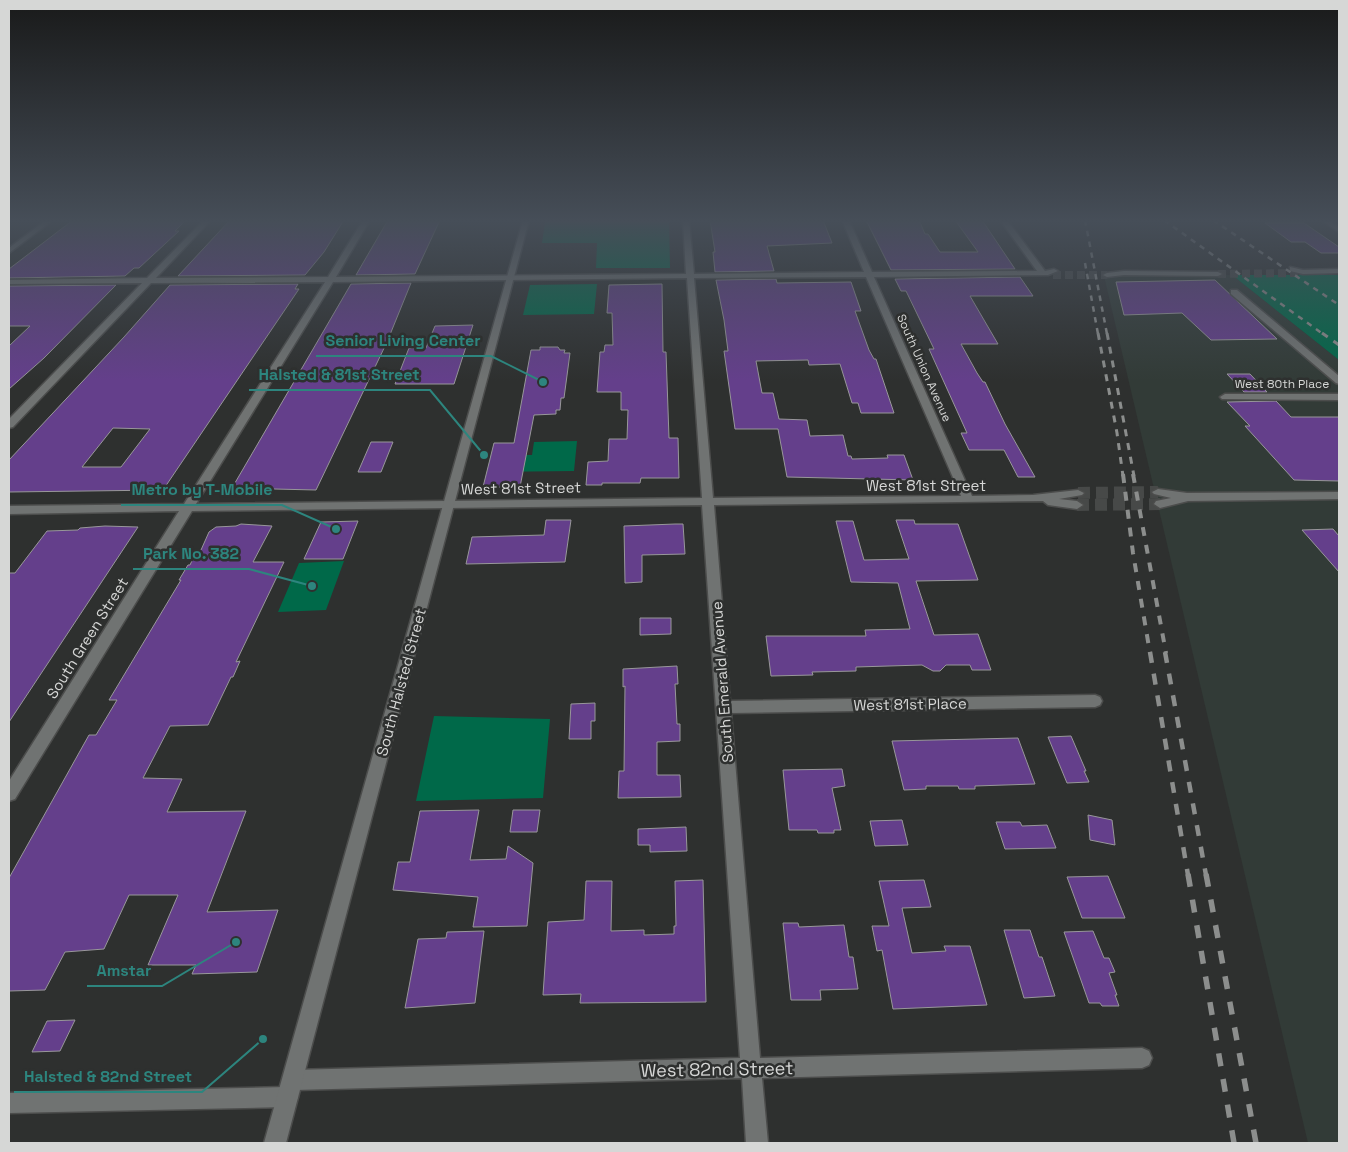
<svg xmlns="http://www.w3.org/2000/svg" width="1348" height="1152" viewBox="0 0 1348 1152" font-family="'Space Grotesk',sans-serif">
<rect width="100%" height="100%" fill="#2e302f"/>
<path fill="#323b37" d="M1232,275L1339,360V1143H1308L1104,276Z"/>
<path fill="#006949" d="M604,220H669L670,268H596L597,243H542L545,222Z
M1232,275H1339V360Z
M597,284L594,314L523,315L530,285Z
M577,441L574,471L487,472L491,455H532L534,442Z
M344,561L326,610L278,612L299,563Z
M434,716L550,719L543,798L416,801Z"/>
<path fill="#643f8b" stroke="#98979a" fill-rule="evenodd" d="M73,220H186L175,231H179L139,268H134L125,276L9,278V269Z
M230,220H344L324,252L305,275L178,276Z
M388,220H440L415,274L356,275Z
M710,220H823L832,243L767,246L774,271L715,272L713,252H715Z
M866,220H919L925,234H928L940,252H978L955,220H982L1015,269L891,270Z
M1265,223H1304L1339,247V253H1321L1305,242H1291Z
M1020,277L1033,296H970L998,344H961L977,373L983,382H985L1005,424L1035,477H1018L1004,450H969L961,433H967L929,349H934L906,291H901L895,279Z
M776,279L777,283L851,282L861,311H855L869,350L874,359H876L894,413H861L858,403H852L840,364L809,365L808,360L756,361L762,393H773L779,419L807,420L810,436L843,435L848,456H851L852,459L888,458L887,455H904L913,480L787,477L778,429H735L724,351H728L724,320L716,280Z
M1215,280L1277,339L1211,340L1182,313L1124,315L1116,282Z
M411,283L387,342L316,490L232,488L351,284Z
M298,284L295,289H299L163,490L9,492V460L124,337L170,285ZM113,428L150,429L121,467H82Z
M662,284L663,352H666L669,438H678L679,478H641L640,483H602V485H586L588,462L608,461L609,439H627L628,410H621V392H597L600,352H604L605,345H613L612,313H607L609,285Z
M116,285L44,358L9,389V346L30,326H9V286Z
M473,325L454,384H395L409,348H426L435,326Z
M540,347H558L560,350H565L564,353H570L564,398H561L560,410H556V414L534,415L520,487H483L494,443H514L531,350H540Z
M1227,374H1250L1267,392H1244Z
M1276,401L1291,417H1339V481L1294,480L1245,426H1250L1227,402Z
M371,442H393L381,472H358Z
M546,520H571L565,562L466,564L472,537L544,535Z
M896,520H914L915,524H958L978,580L916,581L934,635L978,634L991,670H972L970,665H946L940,671H933L922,665L856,667V671L812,672L813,675L771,676L766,636H866L865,630L910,629L898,583L851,582L836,521H853L864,560L909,559Z
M358,521L343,559H304L321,522Z
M241,524L272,526L253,562H284L236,662L240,661L233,677H231L208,725L170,726L143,778L182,779L167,812L246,811L207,912L278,910L257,972L192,974L196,965H148L178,895H129L104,949L65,952L45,990L9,991V878L89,735H96L117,700H109L181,580H179L188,565H190L196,552L201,550L209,532L216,527L236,526Z
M675,524H683L685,554L642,555V582L625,583L624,526Z
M105,526L138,527L9,722V573H15L47,531L78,530L80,528Z
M1333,529L1339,536V572L1302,530Z
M640,618H671V634L640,635Z
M677,666L678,684H675L677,724H680V741L657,742V775H680L681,797L618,798L619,771H624L625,686L623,687V669Z
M595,703V721H591V739H569L571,704Z
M1071,736L1086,771H1084L1089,782L1067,783L1048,737Z
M1018,738L1035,784L975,786V789H959L958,786H926V789L904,790L892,741Z
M842,769L845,786L832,788L841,830H834V833H818L817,830H789L783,770Z
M479,810L470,860L506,859L508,846L533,863L527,926L473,927L478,897L393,890L398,862H410L420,811Z
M513,810H540L537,832H510Z
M1088,815L1112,820L1115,845L1090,840Z
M902,820L908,845L875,846L870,821Z
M996,822H1020L1022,826L1047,825L1056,848L1005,849Z
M686,827L687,851L650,852V845H638V829Z
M1108,876L1125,918H1082L1067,877Z
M703,880L706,1002L580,1003L581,994L543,995L548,922L584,920L586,881H612L611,931L644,930V935L674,934V926H676L675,881Z
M924,880L931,907L902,908L912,953L946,951L944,946H970L987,1005L893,1009L882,950L877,951L872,926H889L879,881Z
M783,923H798L799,927L844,925L849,957H853L858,989L820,990L821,1000H791Z
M1004,930H1030L1039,957H1042L1055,996L1024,998Z
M484,931L475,1003L405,1008L418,939L446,938L447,932Z
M1093,931L1104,958H1109L1115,972L1109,973L1117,995H1115L1119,1006H1102L1100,1003H1089L1064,932Z
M75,1020L60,1051L32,1052L47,1021Z"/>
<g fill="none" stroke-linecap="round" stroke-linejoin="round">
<path stroke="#474948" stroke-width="8" stroke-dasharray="8 4" stroke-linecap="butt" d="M1218,274L1299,273
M1053,275H1107"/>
<path stroke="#474948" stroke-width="12" stroke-dasharray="12 6" stroke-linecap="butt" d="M1078,493L1158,492
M1077,505L1160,504"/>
<defs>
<path id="street" d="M46,220H53L9,253V248Z
M204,220H211L156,278L328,277L363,220H370L336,277L686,274L683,220H689L694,274L864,272L842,220H849L872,272L1037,271L1000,220H1007L1045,271L1054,269L1058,271L1048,275L874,277L972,496L1033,495L1078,490L1084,493L1082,495L1059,499L1077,501L1083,505L1077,509L1048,505L1043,501L714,505L730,701L1095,695L1100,697L1102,701L1100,705L1095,707L731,713L760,1058L1142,1048L1149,1051L1152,1058L1149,1065L1142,1068L762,1078L768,1143H746L742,1078L295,1090L298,1097L295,1104L288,1107L9,1113V1093L286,1087L283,1080L286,1073L293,1070L740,1058L702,505L192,511L15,799L9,801V781L179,511L9,514V506L184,504L325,282L151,283L13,427L9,428V419L142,283L9,284V280L147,278ZM866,277L961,496L713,498L694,278ZM687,278L702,498L196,504L333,282Z
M1321,220H1329L1339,227V232Z
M1290,267L1303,270L1339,269V273L1303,274L1290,271Z
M1124,271L1218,272L1222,274L1218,276L1124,275L1107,277L1103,275L1107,273Z
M1231,290H1237L1339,376V384L1336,383L1231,294Z
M1225,394H1339V400L1222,399L1220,397Z
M1158,489L1187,493L1339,492V499L1188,501L1160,508L1154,504L1156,501L1171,498L1154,494L1152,492Z"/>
<path id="secondary" d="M523,220H529L286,1143H264Z"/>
</defs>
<use href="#street" stroke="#4c4d4c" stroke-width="3"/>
<use href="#secondary" stroke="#4c4d4c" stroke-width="3"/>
<use href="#street" fill="#707372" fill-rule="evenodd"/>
<use href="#secondary" fill="#707372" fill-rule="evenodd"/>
<path stroke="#8c8e8d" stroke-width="2.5" stroke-dasharray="5.5 5.5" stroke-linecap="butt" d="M1085,220L1107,334
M1164,220L1323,334
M1213,220L1339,305
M1085,263L1098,334"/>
<path stroke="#8c8e8d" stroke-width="3" stroke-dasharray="7 7" stroke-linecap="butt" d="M1098,333L1117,433L1123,476
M1107,333L1134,476
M1322,333L1339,345"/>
<path stroke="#8c8e8d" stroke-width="4" stroke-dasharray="9 9" stroke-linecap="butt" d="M1123,474L1133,553L1150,653
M1133,474L1166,653"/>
<path stroke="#8c8e8d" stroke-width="4.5" stroke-dasharray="11 11" stroke-linecap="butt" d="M1150,652L1188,875
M1165,652L1206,875"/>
<path stroke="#8c8e8d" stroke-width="5.5" stroke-dasharray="13 13" stroke-linecap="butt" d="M1188,874L1234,1143
M1206,874L1256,1143"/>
</g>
<linearGradient id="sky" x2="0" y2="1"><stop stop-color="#191a1a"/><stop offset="0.58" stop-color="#464e58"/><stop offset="1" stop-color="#464e58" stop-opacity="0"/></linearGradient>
<rect width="1348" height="381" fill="url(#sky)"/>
<g text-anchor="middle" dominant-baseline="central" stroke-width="5" stroke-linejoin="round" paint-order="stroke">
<g font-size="12" fill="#d6d7d6" stroke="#2e302f">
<text transform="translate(924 368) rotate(66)">South Union Avenue</text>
<text x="1282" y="384">West 80th Place</text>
</g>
<g font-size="15" fill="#d6d7d6" stroke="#2e302f">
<text x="926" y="485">West 81st Street</text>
<text transform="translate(521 488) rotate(-1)">West 81st Street</text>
<text transform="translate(87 638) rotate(-58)">South Green Street</text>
<text transform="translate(401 682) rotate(-75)">South Halsted Street</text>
<text transform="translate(722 682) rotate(-94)">South Emerald Avenue</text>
<text transform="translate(910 704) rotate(-1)">West 81st Place</text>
</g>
<g font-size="18" fill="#d6d7d6" stroke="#2e302f">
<text transform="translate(717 1069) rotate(-1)">West 82nd Street</text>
</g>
</g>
<path fill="none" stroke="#2d857e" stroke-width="2" d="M543 382L491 356H316M484 455L430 390H249M336 529L282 505H121M312 586L249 569H133M236 942L162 986H87M263 1039L202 1092H14"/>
<g fill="#2d857e" stroke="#2e302f" stroke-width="2">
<circle cx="543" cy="382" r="5"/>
<circle cx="484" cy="455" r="5"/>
<circle cx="336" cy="529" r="5"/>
<circle cx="312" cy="586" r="5"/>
<circle cx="236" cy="942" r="5"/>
<circle cx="263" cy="1039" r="5"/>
</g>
<g font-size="16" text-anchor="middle" font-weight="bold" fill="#2d857e" stroke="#2e302f" stroke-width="5" stroke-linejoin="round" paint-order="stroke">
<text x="403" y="346">Senior Living Center</text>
<text x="339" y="380">Halsted &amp; 81st Street</text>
<text x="202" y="495">Metro by T-Mobile</text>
<text x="191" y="559">Park No. 382</text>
<text x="124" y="976">Amstar</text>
<text x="108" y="1082">Halsted &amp; 82nd Street</text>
</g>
<rect width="1348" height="1152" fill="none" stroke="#d6d7d6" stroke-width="20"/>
</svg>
